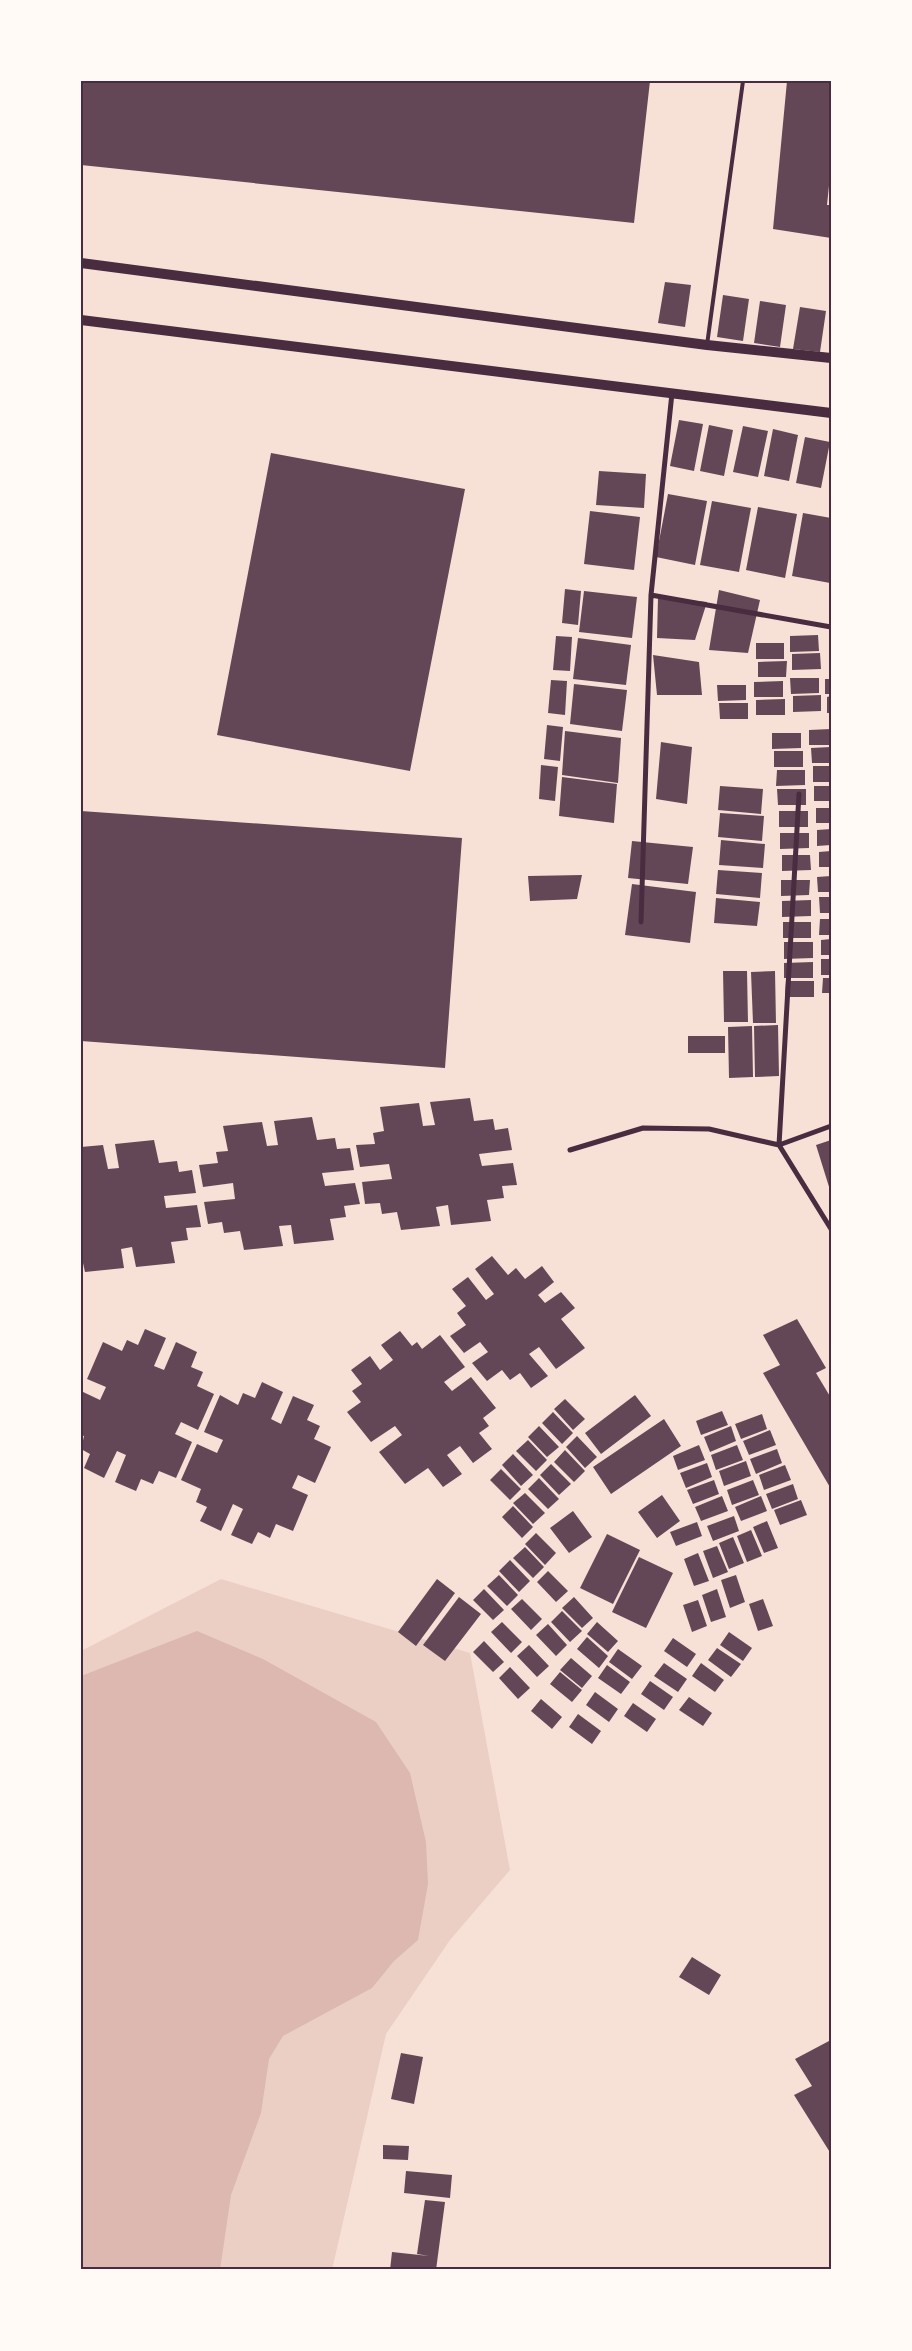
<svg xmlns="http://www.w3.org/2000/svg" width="912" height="2351" viewBox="0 0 912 2351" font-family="Overpass,sans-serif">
<rect width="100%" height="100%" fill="#f7e1d7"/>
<path fill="#ebcfc5" d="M221,1579L470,1653L510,1870L450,1940L386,2034L332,2270H81V1651Z"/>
<path fill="#dcb8b0" d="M197,1631L263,1659L376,1722L410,1773L426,1842L428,1884L418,1940L394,1961L372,1988L283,2036L269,2059L261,2113L231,2195L220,2270H81V1676Z"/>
<path fill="#644757" d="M81,81H650L634,223L81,165Z
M787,81H831V166L827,205H831V238L773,229Z
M665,282L691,285L685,327L658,323Z
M723,295L749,299L743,341L717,337Z
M760,301L786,305L780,347L754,343Z
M800,307L826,311L820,352L793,349Z
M679,420L703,424L694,471L670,466Z
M709,425L733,430L724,476L700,471Z
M743,426L768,431L758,477L733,472Z
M773,429L798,435L789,481L764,476Z
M805,437L830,442L821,488L796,483Z
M271,453L465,489L410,771L217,735Z
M599,471L646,474L644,508L596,505Z
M668,494L707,501L695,565L656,557Z
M712,501L751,508L739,572L700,565Z
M758,507L797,514L785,578L746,570Z
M590,511L640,517L634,570L584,564Z
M803,513L831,518L830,583L792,576Z
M565,589L581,591L578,625L562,623Z
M719,590L760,600L748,653L709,650Z
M584,591L637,597L632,638L579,632Z
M658,597L707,602L695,640L657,638Z
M818,635L819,651L790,652V636Z
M556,636L572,637L570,671L553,670Z
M578,638L631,645L626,685L573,679Z
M756,643H784V659H756Z
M820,653L821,669L792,670V654Z
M653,655L699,662L702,695H657Z
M787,661L786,677H758V662Z
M790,678H819V693L791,694Z
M825,679H831V694H825Z
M551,680L567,681L565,715L548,713Z
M783,681V697H754V682Z
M574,684L627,690L622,731L570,724Z
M717,685H746V700L718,701Z
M821,695V711L793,712V696Z
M831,696V713H827V697Z
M785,699V715H756V700Z
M719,703H748V719H720Z
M547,725L563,727L560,761L544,759Z
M831,729V745H809V730Z
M565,731L621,738L618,783L562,775Z
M772,733H801V748L772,749Z
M661,742L692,747L687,804L656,799Z
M831,747V763H812L811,748Z
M774,751H803V767H774Z
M541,765L558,767L555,801L539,799Z
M813,766H831V782H813Z
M777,770H805V785L776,786Z
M562,777L617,784L614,823L559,816Z
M720,786L763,789L761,814L718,810Z
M814,786H831V801H814Z
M777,789H806V805H778Z
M816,808H831V823H816Z
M81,811L462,838L445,1068L81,1041Z
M779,811H808V827H779Z
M720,813L764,816L762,841L718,837Z
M831,829V845L817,846V830Z
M780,833H809V848L780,849Z
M721,840L765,844L763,868L719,865Z
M632,841L693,847L688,884L628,878Z
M831,851V867H819V852Z
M782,855H810L811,870L782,871Z
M718,870L762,873L760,898L716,894Z
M582,875L577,899L530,901L528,876Z
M831,876V892H818L817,877Z
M781,880H810L809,895L781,896Z
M632,884L696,892L690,943L625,935Z
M819,897H831V913H820Z
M716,898L760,902L757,926L714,923Z
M811,900V916L782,917V901Z
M820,919H831V935H819Z
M783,922H811V938H783Z
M831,939V955H821V940Z
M784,942H813V958L784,959Z
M821,959H831V975H821Z
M813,962V978H784V963Z
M723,971H747L748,1022H724Z
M775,971L776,1023H753L751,972Z
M823,978H831V993H822Z
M786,981H814V997H785Z
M778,1025L779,1076L755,1077L754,1026Z
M752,1026L753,1077L729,1078L728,1027Z
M688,1036H725V1053H688Z
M470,1098L474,1121L493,1119L495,1130L508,1128L512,1150L479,1154L482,1166L513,1163L517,1185L502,1186L504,1198L487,1200L491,1221L451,1225L448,1205L436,1207L440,1226L401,1230L397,1212L382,1214L380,1203L365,1204L362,1182L392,1179L389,1164L360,1167L356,1145L375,1144L373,1133L384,1131L380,1107L419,1103L423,1126L435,1125L430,1102Z
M312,1117L317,1140L335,1138L337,1149L350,1148L354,1170L322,1173L325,1186L355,1183L360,1204L344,1206L346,1217L330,1219L334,1240L294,1244L291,1225L279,1226L283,1246L244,1250L240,1231L224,1233L222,1222L208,1224L204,1202L235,1199L233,1183L203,1187L199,1165L218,1163L216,1152L228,1151L223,1126L262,1122L267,1146L278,1145L274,1121Z
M154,1140L159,1163L177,1161L179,1172L192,1170L196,1193L164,1196L166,1208L197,1205L201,1227L186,1228L188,1240L171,1242L175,1263L136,1267L132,1247L121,1249L124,1268L85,1272L81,1254V1147L103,1145L108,1169L119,1168L115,1144Z
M831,1140V1190H830L816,1145Z
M492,1256L508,1275L516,1268L525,1279L542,1266L554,1282L538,1295L545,1303L561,1292L575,1308L561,1319L585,1348L556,1369L539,1347L529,1354L548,1376L531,1388L520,1373L510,1380L502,1370L487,1381L472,1363L488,1352L480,1342L464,1353L450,1336L466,1325L457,1313L466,1306L452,1289L468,1277L486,1300L494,1294L475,1269Z
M797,1319L826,1368L816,1373L831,1398V1489L763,1373L780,1365L763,1335Z
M145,1329L166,1338L154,1366L164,1370L176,1342L197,1352L191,1367L203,1372L197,1386L214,1394L198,1430L181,1422L175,1434L192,1442L176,1478L159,1471L153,1484L141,1479L136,1491L115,1482L126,1455L117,1451L104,1478L84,1468L90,1454L81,1449L84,1436L81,1435V1391L100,1400L106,1387L87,1379L103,1342L122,1351L127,1340L138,1345Z
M400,1331L412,1346L417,1342L422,1349L440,1335L465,1367L444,1382L452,1391L471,1377L496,1408L483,1418L489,1426L479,1433L492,1449L473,1463L460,1446L447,1455L462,1474L443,1487L428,1468L405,1484L379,1452L402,1435L395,1426L371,1442L347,1412L361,1402L352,1391L362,1384L351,1370L370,1356L380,1370L393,1360L381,1345Z
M262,1382L283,1392L271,1419L281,1424L293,1396L314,1405L307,1420L320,1426L314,1439L331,1447L315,1483L298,1475L292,1488L308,1495L293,1531L276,1524L270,1538L258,1532L252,1544L231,1535L243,1509L233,1504L221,1531L200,1521L207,1507L196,1502L201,1489L181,1480L197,1444L217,1453L223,1440L204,1432L220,1395L238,1405L243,1393L255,1398Z
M635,1395L651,1416L601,1454L585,1433Z
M565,1399L585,1419L573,1430L554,1409Z
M722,1411L728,1425L701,1435L696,1421Z
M553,1412L573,1433L562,1444L542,1423Z
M762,1414L767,1429L741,1439L735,1424Z
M664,1419L681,1446L611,1494L593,1467Z
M539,1426L559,1447L547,1457L528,1437Z
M731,1426L736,1441L710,1452L704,1437Z
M770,1430L776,1445L749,1455L743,1441Z
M577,1436L597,1457L585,1468L566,1447Z
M528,1440L547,1460L536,1471L516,1451Z
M699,1445L705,1460L678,1470L673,1456Z
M737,1445L743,1460L716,1470L711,1455Z
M777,1449L782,1463L756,1474L750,1459Z
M565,1450L585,1471L574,1482L554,1462Z
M513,1454L533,1475L521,1486L502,1465Z
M746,1461L751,1476L724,1486L719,1471Z
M707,1463L712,1477L686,1488L680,1473Z
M551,1464L571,1484L559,1495L540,1475Z
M785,1465L791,1480L764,1490L759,1475Z
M501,1469L521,1489L510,1500L490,1480Z
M539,1478L559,1499L548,1509L528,1489Z
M714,1480L719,1494L693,1504L687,1490Z
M753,1480L759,1495L732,1505L727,1490Z
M793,1484L798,1499L772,1509L766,1494Z
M525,1493L545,1513L533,1524L513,1503Z
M662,1495L680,1521L657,1538L638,1512Z
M722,1496L728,1511L701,1521L695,1507Z
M761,1496L767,1511L741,1521L735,1507Z
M801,1500L807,1515L780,1525L774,1510Z
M513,1506L533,1527L522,1538L502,1517Z
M573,1511L592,1537L569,1553L550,1528Z
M734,1516L739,1531L713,1541L707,1526Z
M767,1521L778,1548L764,1553L753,1527Z
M697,1522L702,1536L676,1546L670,1532Z
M751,1530L762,1556L747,1562L737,1536Z
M536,1533L556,1553L545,1565L525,1544Z
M607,1534L640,1550L613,1604L580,1588Z
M733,1537L744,1563L729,1569L719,1543Z
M717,1546L728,1572L713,1578L703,1551Z
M525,1547L544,1567L533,1578L513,1558Z
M698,1553L709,1581L694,1586L684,1559Z
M639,1557L673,1573L646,1628L612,1612Z
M510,1560L530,1581L519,1592L499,1571Z
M548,1571L568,1591L556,1602L537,1582Z
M499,1575L518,1595L507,1606L487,1586Z
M736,1575L745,1602L730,1608L721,1580Z
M437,1579L455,1593L416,1646L398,1632Z
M484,1589L504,1610L493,1620L473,1600Z
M717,1589L726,1617L711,1622L702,1595Z
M459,1597L481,1614L445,1661L423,1645Z
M574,1597L593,1618L582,1628L562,1608Z
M522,1599L542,1619L531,1630L511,1609Z
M763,1599L773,1626L758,1631L749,1604Z
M698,1600L707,1626L692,1632L683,1605Z
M562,1611L582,1631L570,1642L551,1622Z
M502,1622L522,1642L511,1653L491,1632Z
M597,1622L618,1641L608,1652L587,1634Z
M548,1624L567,1645L556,1656L536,1635Z
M729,1632L752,1648L743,1661L720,1645Z
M587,1637L608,1656L599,1668L577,1649Z
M673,1638L696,1654L687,1667L664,1651Z
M484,1641L504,1662L493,1672L473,1652Z
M529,1645L549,1666L537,1677L517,1656Z
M717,1648L741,1664L731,1677L708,1660Z
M618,1649L642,1666L632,1679L609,1662Z
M571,1658L592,1676L582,1688L560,1670Z
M664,1663L687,1679L678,1692L654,1676Z
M701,1663L724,1680L715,1692L692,1676Z
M607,1665L630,1682L621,1694L598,1678Z
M510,1667L530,1688L518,1699L499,1678Z
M560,1672L582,1690L572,1702L550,1684Z
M650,1681L673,1697L664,1710L641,1694Z
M595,1692L618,1709L609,1722L586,1705Z
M689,1697L712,1713L703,1726L679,1710Z
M541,1699L562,1717L552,1729L531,1711Z
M633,1703L656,1719L647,1732L624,1716Z
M578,1714L601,1731L592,1744L569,1727Z
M692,1957L721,1975L709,1995L679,1977Z
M829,2041L831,2044V2154L794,2095L812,2086L795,2059Z
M401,2053L423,2057L414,2104L391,2099Z
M383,2145L409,2146L408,2160L383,2159Z
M406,2171L452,2175L450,2198L404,2193Z
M425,2200L445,2202L436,2270H390L392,2252L429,2256L417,2254Z"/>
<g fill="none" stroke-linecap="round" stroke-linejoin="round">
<path stroke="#4a2c40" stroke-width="4" d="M707,345L743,81"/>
<path stroke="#4a2c40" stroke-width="5" d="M651,595L831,627
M799,794L779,1145L831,1229
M641,922L651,595L672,393
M570,1150L643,1128L709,1129L779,1145L831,1126"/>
<path stroke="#4a2c40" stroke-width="10" d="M81,263L707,345L831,358
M81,320L831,413"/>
</g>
<rect width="912" height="2351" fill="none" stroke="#fffaf5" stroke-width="165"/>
<rect x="82" y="82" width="748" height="2186" fill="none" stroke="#4a2c40" stroke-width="2"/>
</svg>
